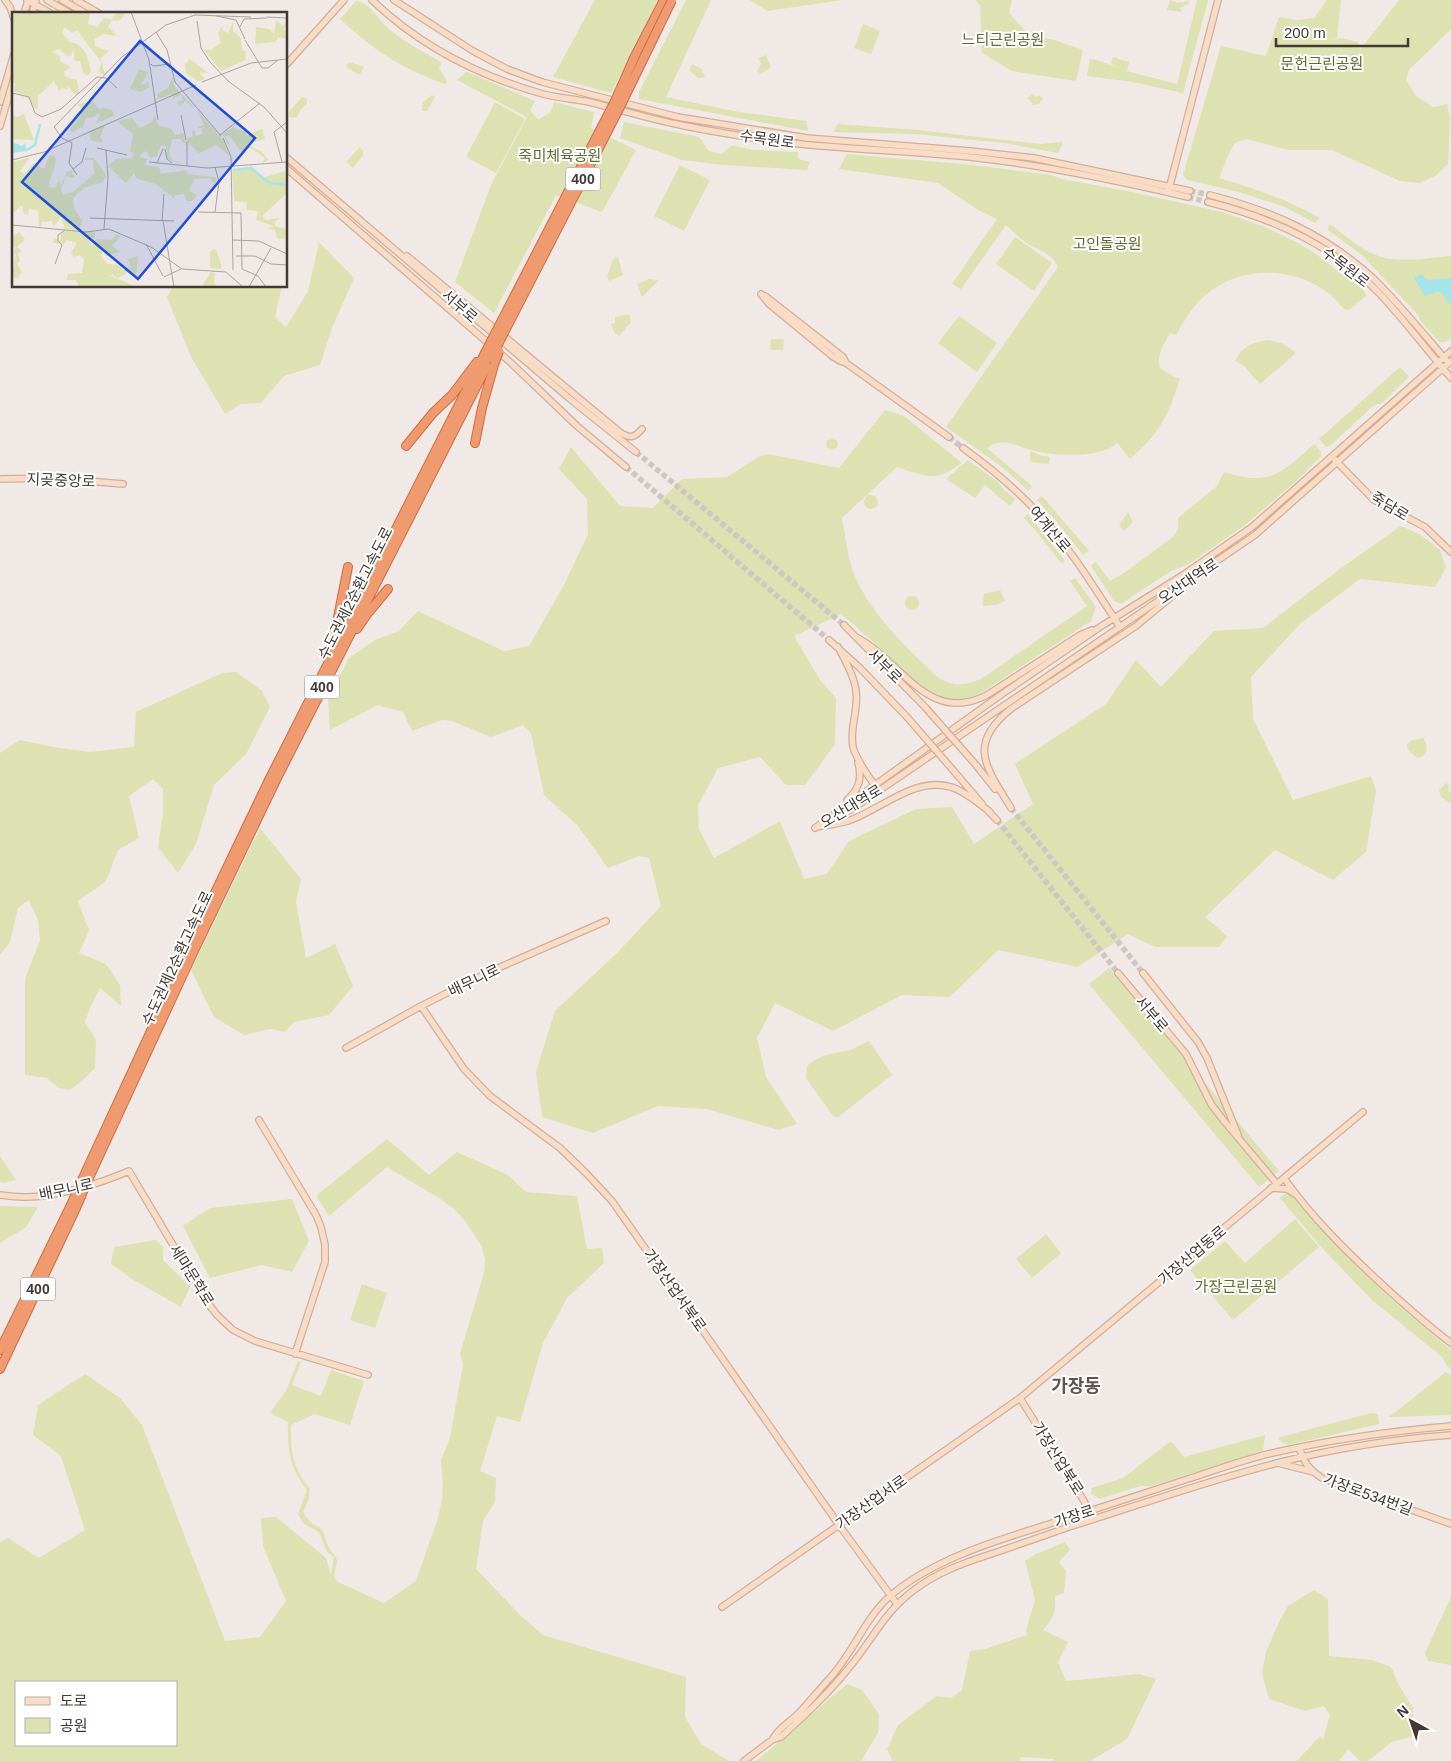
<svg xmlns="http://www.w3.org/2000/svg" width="1451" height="1761" viewBox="0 0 1451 1761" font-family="Helvetica,'Noto Sans KR',sans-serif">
<rect width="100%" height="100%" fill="#f1e9e5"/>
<path fill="#dce2b1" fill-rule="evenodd" d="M595,0H660L611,93L553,77Z
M686,0H711L666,97L739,112L806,121L808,131L639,99V92Z
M750,0H843L767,11Z
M975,0H1012L1009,13L1029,35L1055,40L1083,50L1076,81L1012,71L982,53L980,5Z
M1170,0L1178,3L1189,1L1190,3L1180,8L1182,12L1167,10Z
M1197,0H1208L1183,93L1133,82L1087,76L1090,58L1123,69L1111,64L1113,57L1129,62L1127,71L1177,84Z
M1327,0H1341L1337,38L1326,40L1342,38L1358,42L1360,50L1399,0H1451V29L1409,70L1406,80L1416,96L1433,107L1447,104L1450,119L1448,164L1435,176L1420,183L1400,181L1332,150H1288L1247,139L1236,142L1230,151L1219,178C1254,188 1288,200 1320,218L1315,223L1285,207L1239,192L1187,180L1183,175L1221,46L1266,56L1279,17L1298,20L1314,18Z
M356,1C369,2 377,18 386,26C402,42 423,51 442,63L439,68L447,81L445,84C400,68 375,51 340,19Z
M863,24L880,31L871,54L854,48Z
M766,55L771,67L761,74L757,71L761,64L759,58Z
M349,62C352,63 362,66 364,67L360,74H357L346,66Z
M692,64L702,69V73L705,76L703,78H698L689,70Z
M466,72L472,74L535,101L530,110L538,120L551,112L554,102L594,112L591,128L636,150L602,212L556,195L494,313L455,282L491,185L527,117L457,80Z
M1032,94L1036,97L1039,95L1043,99L1039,104L1033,105L1029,99H1026Z
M432,95L435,97L427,111H422L423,102Z
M302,97L306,98L307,104L300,110L297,117L291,118L288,113Z
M495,102L525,119L496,173L466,157Z
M624,122L699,137L709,151L722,154L732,145L753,150L798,152V159L810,162L807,170L723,165L682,160L620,138Z
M837,124L918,130L1040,144L1063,142L1058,153L1004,143L915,134L834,132Z
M360,147L363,151V155L353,168L346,162Z
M847,154L973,165L1051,175L1062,179L1132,192L1222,212L1265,227L1298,243L1316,254L1344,276L1354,279L1365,291L1366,296L1349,310L1344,309C1314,269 1251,261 1212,290C1196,301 1185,319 1176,335L1170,333C1164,345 1156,355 1160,368L1174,377L1180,379C1168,416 1160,433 1130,459L1117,443C1102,458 1058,456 1039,452C1022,449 1003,435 987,448L1032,486L1028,491C1004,466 974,447 946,427L1058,267C1053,253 1034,249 1024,241C1017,236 1012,230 1006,225L961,289L952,284L997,219L978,210L938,183L839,169Z
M680,165L710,180L684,231L654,216Z
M1329,224C1343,233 1356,246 1371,253C1395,265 1425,258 1451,256V338L1446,342H1439L1420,320L1418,315L1362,255L1328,230Z
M1015,237L1052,263L1034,291L996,264Z
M319,242L354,278L332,328L320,365L284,376L261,403L240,404L225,414L191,357L167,297L173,286H282L275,317L286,327L308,291Z
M618,257L623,275L610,281L607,277L613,259Z
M649,279L659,280L642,297L637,284Z
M629,314L631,322L619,336L614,332L611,324L615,323V317Z
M959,316L997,343L977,372L938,343Z
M771,339H784L783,350H770Z
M1268,340L1284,344L1295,352L1294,355L1260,384L1243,365L1235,361C1241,347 1253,342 1268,340Z
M1400,367L1409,377L1382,403L1373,406L1330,446L1326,447L1319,439Z
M885,410L904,416L962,463C933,483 929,477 897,467L842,518C846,537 847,557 854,574C868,608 898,640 924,664C930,670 937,678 945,681C958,687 968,684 981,679L1087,606L1070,581L1075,578L1096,607L1091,621L984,691C970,699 953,703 937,697C916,688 900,667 884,652C870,639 856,626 841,614L794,636L820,680L836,698L835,744L805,785H786L760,757L718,768L698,805L699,829L714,858L780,821L804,879L827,874L849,841L916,809L952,807L974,844L1033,804L1015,764L1106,704L1136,660L1161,687L1214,631L1263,628L1341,568L1401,526L1421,535L1440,550L1446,568L1435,587L1360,579L1301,623L1251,677L1253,719L1293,800L1371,776L1376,791L1366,852L1333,880L1275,850L1205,917L1227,936L1219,947H1155L1128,934L1077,967L998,950L950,997L902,995L833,1031L775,1003L757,1038L766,1077L797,1124L778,1130L707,1109L658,1106L593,1133L542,1117L536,1072L555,1011L617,953L661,906L649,858L639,856L608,868L577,825L544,795L531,733L523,725L491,737L452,721L442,720L412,731L403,712L378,705L330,730L328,699L349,658L375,640L399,631L418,611L504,651L529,646L564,585L588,534L587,499L559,469L571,447L620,506L653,508L682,479L727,477L760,456L768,454L839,468Z
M826 444a6 6 0 1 1 12 0a6 6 0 1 1-12 0Z
M1314,444L1321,452V456L1295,482L1245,525L1189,564L1171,571L1121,604L1114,601L1091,566L1096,562L1110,581L1124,573L1173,537L1178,529V518L1217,486L1224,472C1269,487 1282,473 1314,444Z
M1030,451L1042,456L1050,457L1049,464L1031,462L1030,459Z
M968,460L998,482L1003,489L1015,499L1010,506L985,485L975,498L946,479Z
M864 502a7 7 0 1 1 14 0a7 7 0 1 1-14 0Z
M1042,496L1089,551L1083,555L1058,523L1037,500Z
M1128,512L1133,522L1124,531L1119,525Z
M1028,514L1065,561L1062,564L1035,530L1024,518Z
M1000,590L1005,601L995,605L983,606L984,594Z
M905 603a7 7 0 1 1 14 0a7 7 0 1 1-14 0Z
M236,672L262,691L270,707L246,754L214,785L196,844L178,873L158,847L163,814V789L153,779L129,796L139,838L118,850L106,881L78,901L89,930L79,953L106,964L120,985L121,1006L100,988L90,1008L85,1022L96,1040L95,1068L81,1082L70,1090L59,1088L47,1078L25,1075V979L40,940L38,920L29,900L18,908L10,942L0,955V753L20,740L53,747L90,752L134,747L136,712L222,673Z
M1423,738C1429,747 1428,755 1418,758C1413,755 1401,747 1411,741C1415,739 1420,739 1423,738Z
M1446,783L1449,785L1448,791L1451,794V802L1449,803L1441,797L1439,790Z
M260,828L301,879L296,902L306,958L335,944L353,986L329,1015L294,1022L285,1032L270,1029L244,1035L214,1017L191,970Z
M1109,968L1279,1171L1259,1187L1089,984Z
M869,1041L892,1075L838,1117L833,1116L806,1078L807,1066C819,1055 832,1053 847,1051C854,1049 862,1044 869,1041Z
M387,1139L429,1175L457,1152L508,1175L526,1192L577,1196L587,1249L602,1248L604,1263L567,1298L543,1343L520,1422L497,1416L480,1471L496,1478L495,1502L483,1521L476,1569L520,1615L543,1635L686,1677L685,1717L701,1744L729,1761H0V1542L8,1538L39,1558L85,1530L61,1456L33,1435L38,1405L85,1374L120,1398L142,1425L225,1641L260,1637L286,1601L263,1546L261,1518L276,1517L326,1558L331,1575L334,1557L327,1552L319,1532L304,1524L298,1514L307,1490C290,1468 287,1450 288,1422L273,1415L271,1411L286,1391L298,1361L301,1362L292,1385L321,1396L331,1370L364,1381L350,1425L315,1414L291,1425C290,1448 293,1471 310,1488L309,1498L303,1512C308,1521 312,1524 321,1528C324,1533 325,1538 327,1543C334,1561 341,1551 334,1576L338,1582L384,1603L416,1581L438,1518L442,1499L443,1485L441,1460L450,1438L463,1364L460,1354L484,1273L485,1259L481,1245L465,1221L454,1209L439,1198L387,1167L329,1216L317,1197L318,1194ZM176,1682V1745H16V1682Z
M0,1155V1156L16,1180L2,1183L0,1181Z
M1284,1194L1293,1195L1353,1261L1393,1301L1451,1350V1369L1447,1366L1442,1357L1372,1300L1321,1247L1280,1198Z
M292,1199L309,1241L292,1272L262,1265L210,1278L183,1226L210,1208Z
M0,1206L38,1207L26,1227L0,1243Z
M1295,1219L1319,1247L1233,1320L1190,1270L1225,1241L1245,1263Z
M1046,1234L1061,1253L1032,1278L1016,1259Z
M156,1240L163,1247V1260L190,1287L181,1307L132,1279L111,1264L114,1247Z
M362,1284L387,1293L375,1328L350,1320Z
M1446,1372L1451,1376V1415L1389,1417Z
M1371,1413L1378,1414L1379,1424L1288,1445L1279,1440L1280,1437Z
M1265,1435L1263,1451L1151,1486H1140L1100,1499L1091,1494L1092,1488L1123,1478L1168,1443L1172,1442L1184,1457Z
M1065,1542L1070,1550L1059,1562L1066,1571L1064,1593L1055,1596C1056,1613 1054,1617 1043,1630L1068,1642L1058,1662L1066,1681L1140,1674L1156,1679L1127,1739L1090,1761H1054V1759L1021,1757L1019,1761H893L887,1749L898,1725L937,1696L951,1698L962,1690L970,1651L985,1649L1027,1635L1026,1630L1035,1600L1025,1561L1036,1554Z
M1314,1590L1328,1599L1329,1656L1372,1660L1391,1667L1400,1687L1413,1708L1412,1737L1392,1742L1368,1761H1360L1348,1749L1339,1761H1297L1320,1736L1323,1740L1330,1715L1324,1706L1305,1711L1269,1699L1262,1673L1266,1652L1279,1622L1288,1606Z
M1451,1597V1665L1428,1661L1425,1653Z
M847,1684L862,1690L879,1714L878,1733L861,1761H756Z"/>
<path fill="#a6e4e9" d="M1421,274L1428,280L1451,278V305L1441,292H1436L1425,296L1414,278Z"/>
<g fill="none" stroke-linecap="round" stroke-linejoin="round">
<path stroke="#cec6c2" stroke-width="5.5" stroke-dasharray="5.5 3" stroke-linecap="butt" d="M1190,191L1210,195
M1188,197L1208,202
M949,437L963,448
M636,452L844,625
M626,467L829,640
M1011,808L1143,973
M997,820L1118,973"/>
<defs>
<path id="secondary" d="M5,0L10,7L14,19
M27,0L52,14
M47,0L71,14
M62,0L87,14
M76,0L100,14
M372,0C420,46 479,76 543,94C558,98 574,99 589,102C618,109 647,118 676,124C708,131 741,136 773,141C841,150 910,150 978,158C1049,166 1119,181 1188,197
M394,0L473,51L507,69L542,82L678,117L807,138L970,151L1034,158L1190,191
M24,14L28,0
M32,14L36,0
M286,65L344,0
M0,102L14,54
M0,126L14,78
M286,157L570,399L636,452
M286,168L510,362L577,426L626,467
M1169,189L1218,0
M1210,195C1272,211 1327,235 1375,280C1400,305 1423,333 1446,360
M1208,202C1273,218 1333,245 1380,294C1405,321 1427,350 1451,378
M407,256L621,433C631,439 635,437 642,429
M761,294L769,304L832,356L840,361L846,363L949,437
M765,296L843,357L846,363
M963,448C991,468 1017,490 1040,515C1071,549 1095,589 1120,627
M1335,460L1374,500L1425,527L1451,552
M0,479L52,478L123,484
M844,625L925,707
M856,637C901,660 928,726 987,695L1080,635L1092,630
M829,640L860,668L907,717
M838,647C848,666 859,684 856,705C855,720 850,733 853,747C857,761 868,776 876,787
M976,765L995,789
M959,777L982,804
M847,800C860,788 862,778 858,762
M1011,808C986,767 966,744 1012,708L1136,626L1176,593
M988,811L997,820
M828,821L852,809L1255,535L1451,361
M817,827C827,825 838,824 848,821C881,810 914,776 951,787C963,790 980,804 990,812
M815,828L1002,694L1103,625L1183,575L1252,527L1451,351
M1118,973L1186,1054L1211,1104L1224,1121L1277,1184
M1143,973L1198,1042L1207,1058L1238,1135
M421,1006L464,1069L490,1096L560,1148L586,1173L612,1201L839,1525L897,1604
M346,1048L421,1006L489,972L606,921
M259,1120L316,1215L321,1227L325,1245V1262L295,1354
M1284,1178C1313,1219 1349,1254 1386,1288C1407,1307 1428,1326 1451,1343
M1271,1188L1287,1189L1295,1194
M0,1195C8,1196 16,1197 23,1197C55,1198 101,1183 129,1171L207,1302L217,1315L233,1330L255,1341L368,1375
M1020,1398L1084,1501L1090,1514
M1299,1448C1305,1463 1307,1468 1322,1478L1451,1524
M1278,1463L1313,1472
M722,1607L1020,1398L1363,1112
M772,1740C778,1728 790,1722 799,1713C810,1701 820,1689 830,1678C853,1653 865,1618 890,1596C938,1555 1010,1537 1068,1518C1109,1505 1150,1491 1191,1478C1219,1469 1248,1458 1277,1452C1335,1439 1392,1431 1451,1426
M744,1761L772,1740L781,1737C805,1715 828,1694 848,1669C872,1641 883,1613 914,1590C940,1570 970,1561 1000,1551C1023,1543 1046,1535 1069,1527C1139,1505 1209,1480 1281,1462C1337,1448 1394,1439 1451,1435"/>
<path id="highway" d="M634,58L664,0
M475,443L482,408L494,365
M406,446L433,413L452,395L477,362
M357,629L368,613L388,589
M327,654L334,637L348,567
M82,1180L212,899L269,780L485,353
M88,1180L192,955L277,778L491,358
M0,1350L70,1207
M0,1369L76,1208"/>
</defs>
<use href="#secondary" stroke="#cfaf9b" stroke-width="8"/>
<use href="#highway" stroke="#ce6b42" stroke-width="10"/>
<use href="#secondary" stroke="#f9dcc6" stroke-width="5.5"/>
<use href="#highway" stroke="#f09a70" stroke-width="8"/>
<defs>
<path id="secondary-bridge" d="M925,707L976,765
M907,717L959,777"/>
<path id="highway-bridge" d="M485,353L615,101L634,58
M491,358L619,109L672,0
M494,365L499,351
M70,1207L82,1180
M76,1208L88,1180"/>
</defs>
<use href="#secondary-bridge" stroke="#cfaf9b" stroke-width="8" stroke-linecap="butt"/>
<use href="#highway-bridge" stroke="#ce6b42" stroke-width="10" stroke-linecap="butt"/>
<use href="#secondary-bridge" stroke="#f9dcc6" stroke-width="5.5"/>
<use href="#highway-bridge" stroke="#f09a70" stroke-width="8"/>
</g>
<g text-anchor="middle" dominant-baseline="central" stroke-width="4" stroke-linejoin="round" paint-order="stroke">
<g fill="#fff" stroke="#7b7472" stroke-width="1">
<rect x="565.5" y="167.5" width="35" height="23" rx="4"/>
<rect x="304.5" y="675.5" width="35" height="23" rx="4"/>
<rect x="20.5" y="1277.5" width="35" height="23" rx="4"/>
</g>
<g font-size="14" font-weight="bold" fill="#423935">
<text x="583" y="179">400</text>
<text x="322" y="687">400</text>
<text x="38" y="1289">400</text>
</g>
<g font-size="15" fill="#5c6e2e" stroke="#fff">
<text x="1003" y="39">느티근린공원</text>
<text x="1322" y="63">문헌근린공원</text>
<text x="560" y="155">죽미체육공원</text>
<text x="1107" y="243">고인돌공원</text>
<text x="1236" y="1286">가장근린공원</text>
</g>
<g font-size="15" fill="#423935" stroke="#fff">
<text transform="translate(767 139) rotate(8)">수목원로</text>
<text transform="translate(1346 267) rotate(38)">수목원로</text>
<text transform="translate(460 306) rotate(41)">서부로</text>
<text transform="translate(61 480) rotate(2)">지곶중앙로</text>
<text transform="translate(1390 506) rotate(31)">죽담로</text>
<text transform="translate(1050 529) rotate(50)">여계산로</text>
<text transform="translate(1188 581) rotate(-34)">오산대역로</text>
<text transform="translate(355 593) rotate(-63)">수도권제2순환고속도로</text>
<text transform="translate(885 666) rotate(45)">서부로</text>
<text transform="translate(851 806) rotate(-31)">오산대역로</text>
<text transform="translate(177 958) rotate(-65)">수도권제2순환고속도로</text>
<text transform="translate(474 980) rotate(-26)">배무니로</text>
<text transform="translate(1152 1014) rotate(50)">서부로</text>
<text transform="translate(66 1189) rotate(-12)">배무니로</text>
<text transform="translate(1192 1255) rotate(-40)">가장산업동로</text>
<text transform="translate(192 1275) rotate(58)">세마문학로</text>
<text transform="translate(675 1290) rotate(55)">가장산업서북로</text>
<text transform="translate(1058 1458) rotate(58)">가장산업북로</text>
<text transform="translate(1368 1494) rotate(20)">가장로534번길</text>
<text transform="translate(871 1502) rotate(-35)">가장산업서로</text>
<text transform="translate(1074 1516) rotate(-18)">가장로</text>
</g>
<g font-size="18" font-weight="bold" fill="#64534d" stroke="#fff">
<text x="1076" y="1386">가장동</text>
</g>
</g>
<g transform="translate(12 12)">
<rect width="275" height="275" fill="#f1e9e5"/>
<path d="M12,0H78L76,12L85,15L92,6L99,8L105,0L113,1L109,8L100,9L96,14L105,24L92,22L82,27L83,34L97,39L89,46L93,64L86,59L90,51L65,18L60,21L52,15L50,21L58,30L66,32L74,41L79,58L76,64L71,61L68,49H62V38L57,45L46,37L41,40L48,44L43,47L48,45L49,50L59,55L52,60L53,65L65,68L67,81L63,83L56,74V78L51,76L47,79L42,69L26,84V96L23,97L13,83L2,80L3,71H0V3ZM264,8L271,14L275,8L272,19H275V27L266,25L264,30L243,32L244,15L257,17L262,22ZM221,10V19L229,26L230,38L234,39L233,48L209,59L192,38H199L209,31L206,20L212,13L210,18L216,21ZM178,47L196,61L187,60L193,67L186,69L174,61L173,53ZM127,57L136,60L129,73L137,70V75L129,80L118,77ZM160,66L163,75L182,96L172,88V91L167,93L165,90L171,88L169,83L162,86L159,82L146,87L145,82L156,76ZM80,89L88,98L91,95L100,98L102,104L84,111L88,103L85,101L83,105L74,106L70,117L69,115L60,121L58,117L70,103L61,104L70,98L66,92ZM185,98L211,128L217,144L205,133L187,141L177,131V137L175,126L181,125L180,119L183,118L184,124L191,122L189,117L193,116H185L192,113ZM12,102L22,128L0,127V103L5,105ZM143,103L146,113L159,117L163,123L171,121L174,134L168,127H160L157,143L161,149L174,151L162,150L155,146L154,134L149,133L145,144L139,146L134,139L128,142V145L135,147L133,153L147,155L149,162L174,158L175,162L204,165L203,172L197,166L182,167L177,179L185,183L180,189H175L172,182L163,183L162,186L144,172L125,167L122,161L114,171L96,154L104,147L120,146L122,141L118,139L121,122L105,109L120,106L127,116L139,111ZM93,113L88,126L91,127L90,131L78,128V119ZM222,115L225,118L235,119L233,124L250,117L253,127L234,132L249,139L257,148L250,151L253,146L239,136L229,139L217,123L213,125L218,133V135L210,122ZM37,144H43L44,149L36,175L43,176L47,168L50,175V170L55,160L60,158V162L64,164L60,166L54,164L49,178L51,183L61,180L82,162L81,148H73V146H82L94,163L91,170L72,176L61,186L62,196L70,209L68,218L53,217L49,205L42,214L40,209L30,210L27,218L26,198L17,197L16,203L12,202L10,193L0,202V150L17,146L8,159L12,162L22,151L32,157ZM240,155L251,166L273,159L275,181L250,204L254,208L268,206L263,210V214L275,217V227L265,226L263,218L255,216L262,214L244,208L246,199L234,198L235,190L222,189L220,158ZM53,219L83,220V225L76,228L80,234L84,227L100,228L105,222L109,224L100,234L108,240L94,244L91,238L89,244L95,252L109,253L110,258L119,255L116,247L126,244L124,262L118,259L108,265L104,266L101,262L98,264L125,275H67L64,268H54L56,262L70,261L72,248L68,243L62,245L59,241L65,231L55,228L52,232L41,231L43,227L49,228V222ZM7,220L13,228L5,235L10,239L6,242L8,249L5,252L10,260L6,266L0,265L4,241L0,242L4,236L0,234V225ZM204,237L209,252V257L198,256V239ZM199,260L203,261L202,270L205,275H185L190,274Z" fill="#dce2b1"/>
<path d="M0,130L10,134L13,131L15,139L0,141Z" fill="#a6e4e9"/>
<path fill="none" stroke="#a6e4e9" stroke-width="2.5" d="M15,138L23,133L28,112M221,158L239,156L257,171L275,173"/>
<path fill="none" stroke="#aba39f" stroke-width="1" d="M119,0L137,48L146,108M204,4L224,8L233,27M255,5L275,6M185,9L189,36L198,50L216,69L252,95L275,121M228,15L232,7L255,6M144,20L155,38L163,70L209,124M233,28L250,56H256L266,48M139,52L141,54L158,52M190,70L239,51L275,47M0,81L17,85L23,101L30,105L49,97L85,65L94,66L105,76M169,103L174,128M42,115L110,45L154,13L183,3L239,5M42,115L50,126L60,131L57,151L65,163M208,123L248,91M211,126L219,145L221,258M175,129V154M85,136L115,143M153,137L155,147L160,151M0,148L32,140L184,73M137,150L195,156L275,150M270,150L262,120L275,110M145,151L151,137M61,157L70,150L74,136M186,200L229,201L230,257L246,264L254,275M203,200L207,170L203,155M78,206L162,209M150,209L152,182M151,209L162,275M0,213L74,220L97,217L139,235L170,257L214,260L231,275M92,217L96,166L94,138M220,228L247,229L275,242M134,232L151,264M224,244H243L259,252L275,253M43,252L50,233L46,229V223L53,218M152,265L169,257M237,275L259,236"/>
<path fill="#1d4ed8" fill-opacity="0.15" stroke="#1d4ed8" stroke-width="2.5" d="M128,29L243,126L126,267L10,170Z"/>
<rect width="275" height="275" fill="none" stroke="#423935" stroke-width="2.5"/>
</g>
<rect x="15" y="1681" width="162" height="65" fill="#ffffff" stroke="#b3b0ae"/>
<rect x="25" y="1697" width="25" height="8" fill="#f9dcc6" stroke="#b3b0ae"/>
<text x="60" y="1706" font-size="15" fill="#423935">도로</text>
<rect x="25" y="1718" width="25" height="15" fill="#dce2b1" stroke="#b3b0ae"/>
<text x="60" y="1731" font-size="15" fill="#423935">공원</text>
<g transform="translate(1411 1721) rotate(320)" stroke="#ffffff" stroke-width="4" paint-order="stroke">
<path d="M0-4L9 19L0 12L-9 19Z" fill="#423935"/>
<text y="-8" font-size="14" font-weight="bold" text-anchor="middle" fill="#423935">N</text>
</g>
<path d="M1276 38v8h132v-8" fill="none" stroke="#423935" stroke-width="2.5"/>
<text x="1284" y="38" font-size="15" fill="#423935" stroke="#ffffff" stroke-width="4" paint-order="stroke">200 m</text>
</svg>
